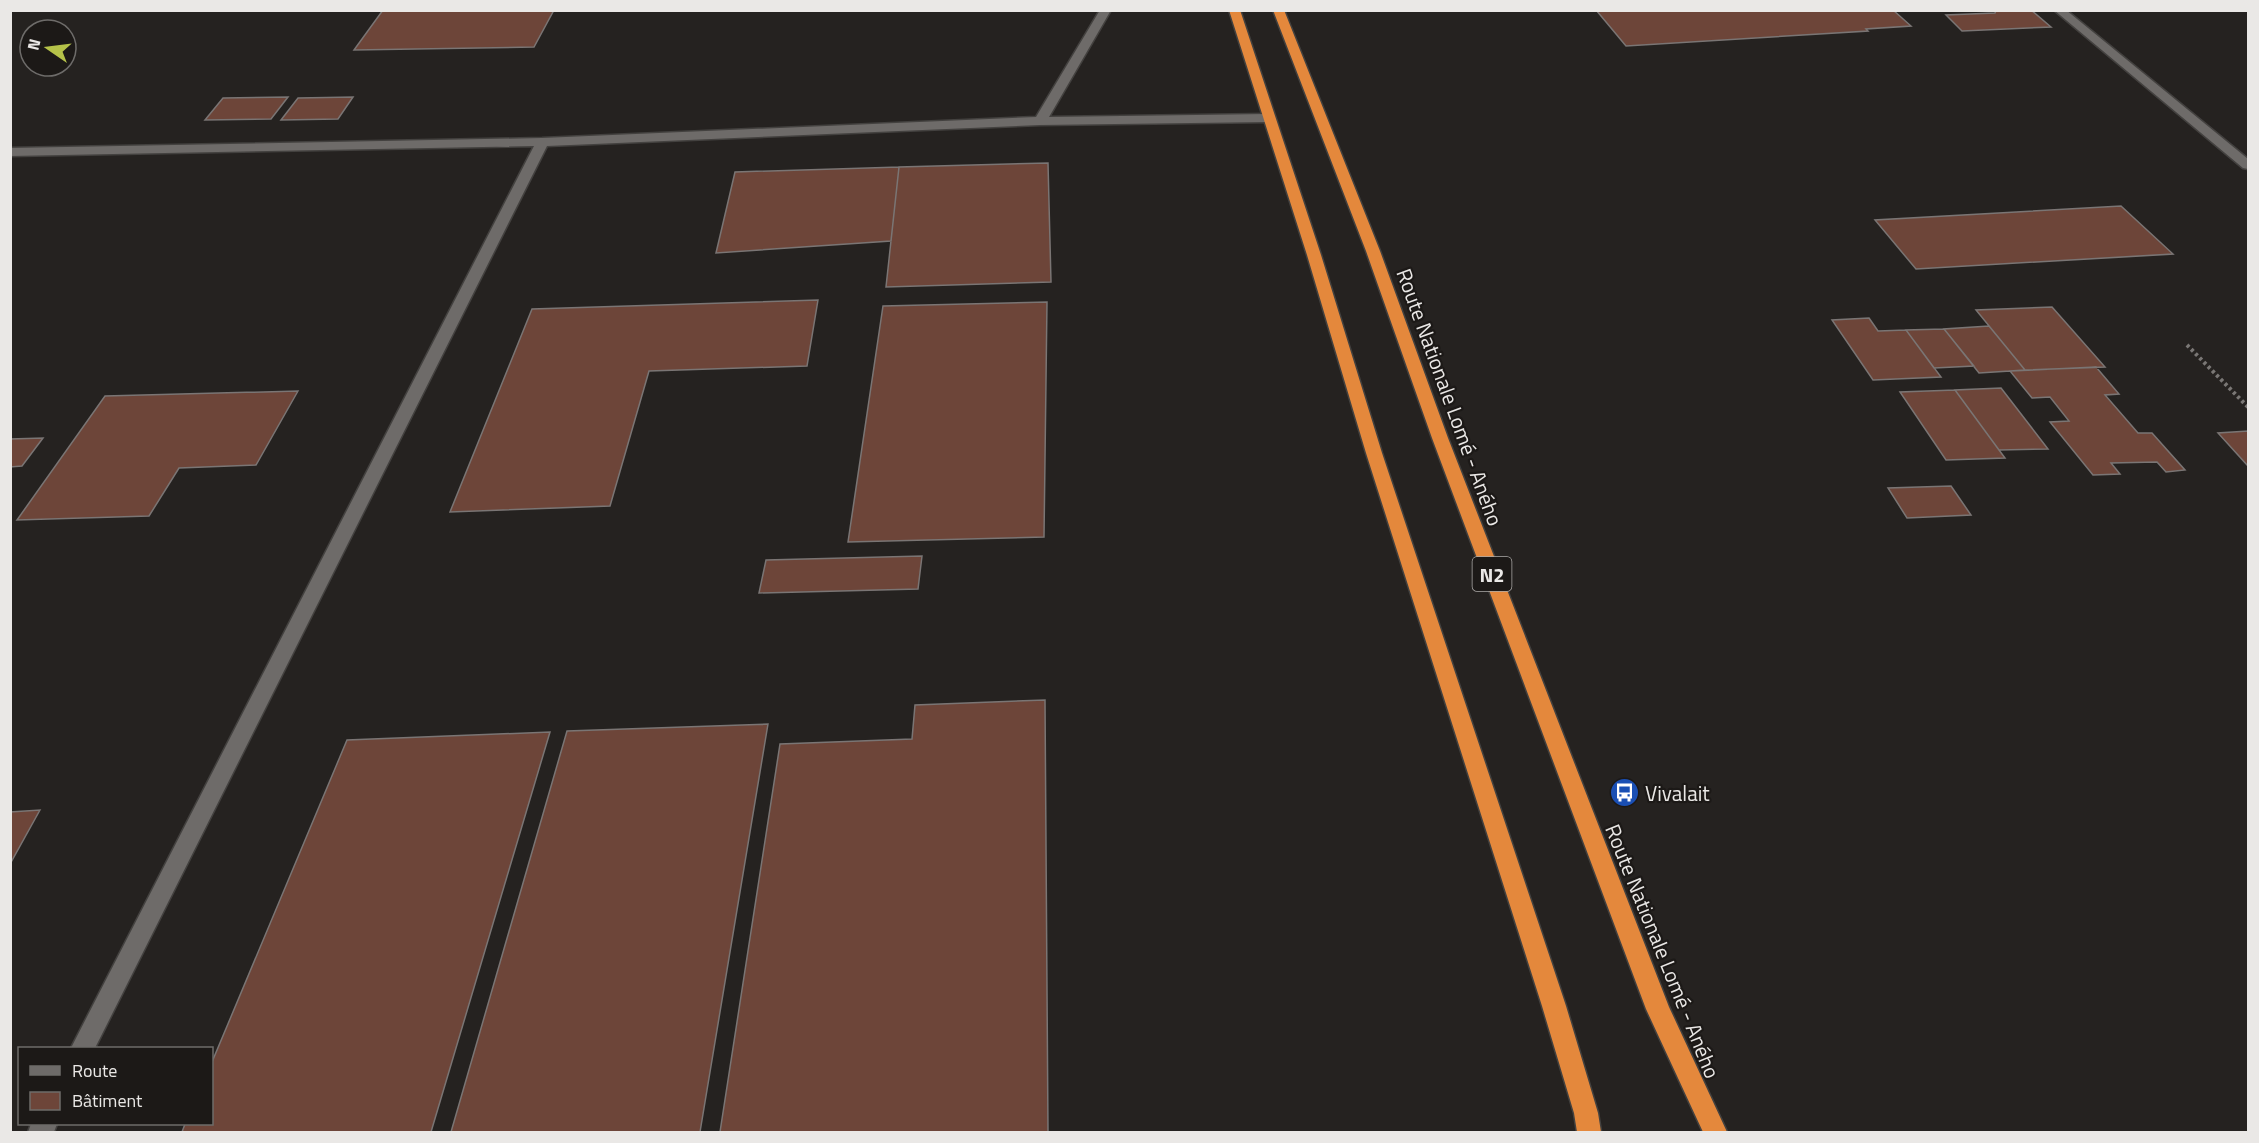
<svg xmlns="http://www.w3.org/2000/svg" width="2259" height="1143" viewBox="0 0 2259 1143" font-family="'Titillium Web',sans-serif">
<rect width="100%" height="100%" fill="#252220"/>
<path fill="#6d4539" stroke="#7a7574" stroke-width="1.5" d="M383,10H554L534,47L354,50Z
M1596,10H1893L1911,26L1866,29L1868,31L1626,46Z
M1996,10H2031L2051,27L1962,31L1946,15L1995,13Z
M288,97L271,119L205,120L223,98Z
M353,97L338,119L281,120L298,98Z
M1048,163L1051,282L886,287L899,167Z
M899,167L891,241L716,253L735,172Z
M2121,206L2173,254L1916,269L1875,220Z
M818,300L807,366L649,371L610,506L450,512L532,309Z
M1047,302L1044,537L848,542L883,306Z
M2052,307L2105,367L2025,370L1976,310Z
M1869,318L1878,331L1906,330L1941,377L1873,380L1832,320Z
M1989,326L2025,370L1979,373L1944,329Z
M1944,329L1974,366L1934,368L1906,330Z
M2096,367L2119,394L2105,395L2138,433H2152L2185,470L2166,472L2157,462L2111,463L2120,474L2093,475L2050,422L2069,421L2050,397L2032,398L2010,371Z
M2001,388L2048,449L1999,450L1955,390Z
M1955,390L1999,450L2005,458L1946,460L1900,392Z
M298,391L256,465L179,468L149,516L17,520L105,396Z
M2248,431V466L2218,433Z
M43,438L22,466L10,467V439Z
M1951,486L1971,515L1907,518L1888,488Z
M922,556L918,589L759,593L766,560Z
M1045,700L1048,1132H720L780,744L912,739L915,705Z
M768,724L700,1132H451L567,731Z
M550,732L431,1132H182L185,1124H212V1062L347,740Z
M40,810L10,864V812Z"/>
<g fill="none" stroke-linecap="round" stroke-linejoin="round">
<defs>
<path id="minor" d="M1100,10H1111L1049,117L1268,114L1274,118L1268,122L1040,125L547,146L95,1048H71L534,146L10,156V148L542,138L1036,117Z
M2054,10H2066L2248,159V169L2243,168Z
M31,1124H57L54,1132H28Z"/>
<path id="highway" d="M1229,10H1240L1321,255L1382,453L1566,1006L1598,1113L1601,1132H1577L1574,1113L1542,1006L1366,453L1307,255Z
M1273,10H1284L1380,251L1448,438L1669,1007L1727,1132H1703L1646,1009L1432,438L1366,251Z"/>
</defs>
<use href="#minor" stroke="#43413f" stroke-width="3"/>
<use href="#highway" stroke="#43413f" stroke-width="3"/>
<path stroke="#7a7775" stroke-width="4" stroke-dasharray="3 3" stroke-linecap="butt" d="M2187,345L2248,407"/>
<use href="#minor" fill="#6e6b69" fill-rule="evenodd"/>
<use href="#highway" fill="#e4883c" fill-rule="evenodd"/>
</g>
<defs>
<symbol id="bus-disc" viewBox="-11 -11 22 22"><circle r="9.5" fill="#1a4fb4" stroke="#1c1917"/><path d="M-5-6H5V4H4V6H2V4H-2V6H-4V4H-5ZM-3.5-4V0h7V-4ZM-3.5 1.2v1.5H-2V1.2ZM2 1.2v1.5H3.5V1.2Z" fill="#fff"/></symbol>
</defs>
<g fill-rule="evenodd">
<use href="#bus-disc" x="1608" y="776" width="33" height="33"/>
</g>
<g text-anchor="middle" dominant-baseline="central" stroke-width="4.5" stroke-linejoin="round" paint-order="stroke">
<rect fill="#1c1917" stroke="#acaaa8" stroke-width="1.5" x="1472.5" y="557" width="39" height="34" rx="4.5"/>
<g font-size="20" font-weight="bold" fill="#eae8e6">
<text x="1492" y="574">N2</text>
</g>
<g font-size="21" fill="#eae8e6" stroke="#1c1917">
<text transform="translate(1450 397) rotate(70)">Route Nationale Lomé - Aného</text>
<text transform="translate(1663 951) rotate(68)">Route Nationale Lomé - Aného</text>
</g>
<g font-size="21" fill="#eae8e6" stroke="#1c1917" text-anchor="start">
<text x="1645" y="793">Vivalait</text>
</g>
</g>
<rect width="2259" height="1143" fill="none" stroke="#eae8e6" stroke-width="24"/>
<rect x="18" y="1047" width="195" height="78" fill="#1c1917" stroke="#6e6c6a" stroke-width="1.5"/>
<rect x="30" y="1066" width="30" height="9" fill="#6e6b69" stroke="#6e6c6a" stroke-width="1.5"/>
<text x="72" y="1077" font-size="18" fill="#eae8e6">Route</text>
<rect x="30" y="1092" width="30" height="18" fill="#6d4539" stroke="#6e6c6a" stroke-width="1.5"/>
<text x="72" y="1107" font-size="18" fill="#eae8e6">Bâtiment</text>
<g transform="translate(48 48) rotate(284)"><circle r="28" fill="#1c1917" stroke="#6e6c6a" stroke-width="1.5"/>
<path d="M0-4.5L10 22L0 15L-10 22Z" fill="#b5c249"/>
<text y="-9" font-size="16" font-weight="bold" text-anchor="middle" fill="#eae8e6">N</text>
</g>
</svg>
